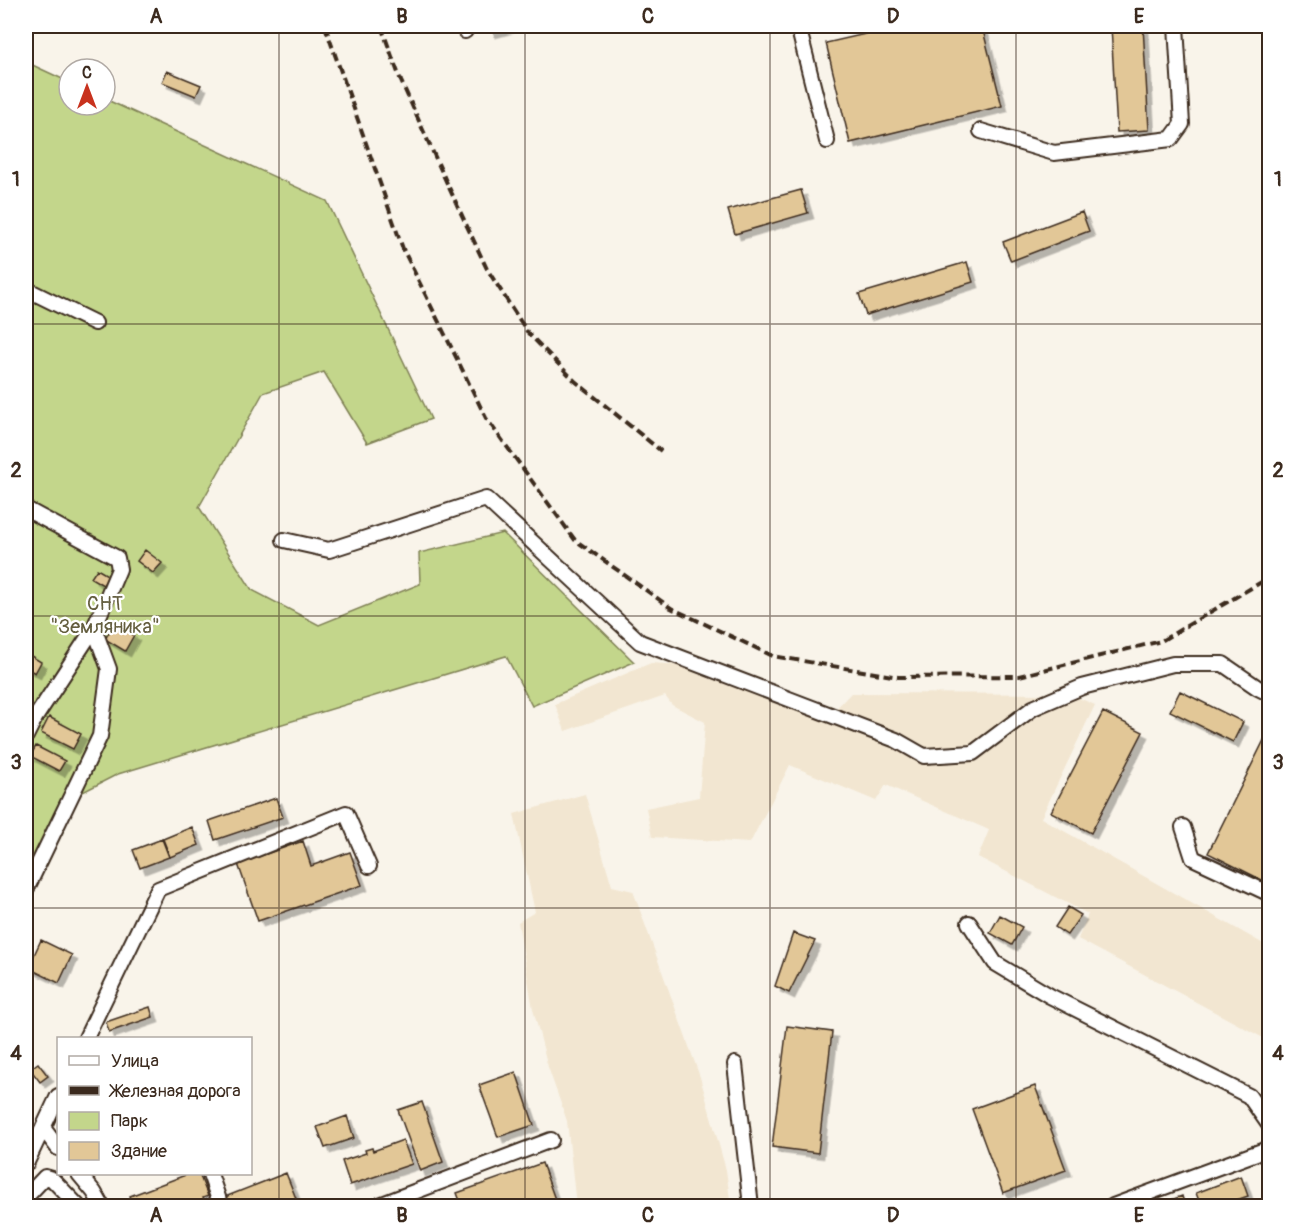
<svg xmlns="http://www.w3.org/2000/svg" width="1295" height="1232" viewBox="0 0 1295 1232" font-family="Pangolin,sans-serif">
<defs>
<filter id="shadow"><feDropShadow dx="5.5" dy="5.5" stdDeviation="0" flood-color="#0004"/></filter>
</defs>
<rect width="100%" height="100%" fill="#f9f4ea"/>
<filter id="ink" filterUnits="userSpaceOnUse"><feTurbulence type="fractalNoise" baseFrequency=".0167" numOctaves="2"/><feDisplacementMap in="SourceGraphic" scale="12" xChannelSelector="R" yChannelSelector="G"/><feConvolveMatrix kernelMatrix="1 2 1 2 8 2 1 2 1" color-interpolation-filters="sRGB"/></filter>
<g filter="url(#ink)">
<path fill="#f2e6d1" d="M651,663L697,666L826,719L851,693L1070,694L1095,705L1041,818L1269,947V1041L1078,939L1088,914L978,857L989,830L886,785L876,801L790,765L750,843L652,837L646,808L699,797L705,722L672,705L665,696L565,731L555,704Z
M585,794L612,886L633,891L700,1077L726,1170L731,1206H576L567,1121L548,1067L533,1009L518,922L535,912L514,814Z"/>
<path fill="#c3d68b" stroke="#7f8054" stroke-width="1.5" d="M26,62L69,82V105H105V99L327,201L431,419L367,443L324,372L263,393L199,507L252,590L319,625L420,584L419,553L503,533L634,662L532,706L506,656L118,774L71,798L26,886Z"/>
<path fill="#e2c797" stroke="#3b2a1e" stroke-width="1.5" filter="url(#shadow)" d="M488,26H512L490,32Z
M900,26H982L1002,106L850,143L826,43Z
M1111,26H1143L1149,130L1117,132Z
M167,71L201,85L196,96L162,82Z
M801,190L808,213L735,234L728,210Z
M1082,212L1089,231L1011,261L1003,242Z
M967,262L973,282L866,315L859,294Z
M145,550L162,563L153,573L137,561Z
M97,569L109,576L103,585L91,578Z
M114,624L134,635L125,651L105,639Z
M26,653L41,662L35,673L26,668Z
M1180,691L1243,722L1233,742L1170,711Z
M1103,712L1143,732L1091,833L1051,812Z
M49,717L81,734L73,749L41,733Z
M1270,728V881L1268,883L1208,853Z
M36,746L65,761L59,771L30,756Z
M276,798L283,817L215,840L209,821Z
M192,827L199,845L170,857L163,839Z
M162,839L169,857L140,868L133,850Z
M303,841L311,866L350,852L362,885L258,921L238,864Z
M1068,907L1081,915L1067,935L1055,927Z
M1000,915L1022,927L1012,945L990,933Z
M793,933L815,941L789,993L775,986Z
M41,940L72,955L59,983L28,968Z
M150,1007L153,1017L109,1032L106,1022Z
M787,1026L832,1032L818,1153L772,1147Z
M38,1063L48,1076L40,1082L30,1069Z
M516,1072L534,1125L498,1137L479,1085Z
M1035,1086L1066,1170L1003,1193L972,1109Z
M422,1102L443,1162L420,1171L398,1110Z
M347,1116L354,1138L325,1148L317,1127Z
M403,1140L412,1164L350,1185L342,1161L366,1153L365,1150L372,1148L373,1151Z
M542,1163L557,1205L553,1206H462L457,1193Z
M286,1173L299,1206H229L225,1197Z
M188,1174H199L208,1196L203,1198L206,1206H194L192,1202L181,1206H134L130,1196Z
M1241,1176L1248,1196L1219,1206H1201L1196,1193Z
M1182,1196L1185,1206H1154Z"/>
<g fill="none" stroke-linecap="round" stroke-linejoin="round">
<defs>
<path id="minor" d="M463,26L465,31
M798,26L827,141
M981,131L1054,153L1171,139L1182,124L1176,26
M26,289L95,323
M26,509L117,558L119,569L94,628L35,718L26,736
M284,540L329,550L486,499L640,642L896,740L924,756L973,753L1033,708L1082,687L1173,664H1223L1258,688L1270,694
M1183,827L1193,858L1270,894
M26,890L100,736L109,669L94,628
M969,923L995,963L1050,996L1249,1096L1270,1126
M86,1038L158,889L346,813L369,866
M735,1064L751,1206
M43,1128L58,1148
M26,1164L58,1096
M79,1174L94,1192L102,1206
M210,1174L221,1206
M26,1194L28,1195L45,1177L52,1179L78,1206
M377,1206L551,1140
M1113,1206L1270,1148"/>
</defs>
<use href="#minor" stroke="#3b2a1e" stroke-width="18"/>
<use href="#minor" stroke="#fff" stroke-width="14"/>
<path stroke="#3b2a1e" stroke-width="4" stroke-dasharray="9 4.5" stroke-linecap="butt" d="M325,26L403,249L486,418L575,540L671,608L773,656L898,677L1019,676L1161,641L1270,577
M381,26L401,81L445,179L487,269L528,333L575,381L661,451"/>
</g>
</g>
<path fill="none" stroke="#3b2a1e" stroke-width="1.5" stroke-opacity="0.55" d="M279,26V1206M525,26V1206M770,26V1206M1016,26V1206M26,324H1270M26,616H1270M26,908H1270"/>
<g text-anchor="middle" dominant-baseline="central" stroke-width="4.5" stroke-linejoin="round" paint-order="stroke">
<g font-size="20" fill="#645e3f" stroke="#fff">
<text x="105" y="603">СНТ<tspan x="105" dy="23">"Земляника"</tspan></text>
</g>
</g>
<rect width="1295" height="1232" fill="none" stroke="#fff" stroke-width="66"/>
<rect x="57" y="1037" width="195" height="138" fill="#ffffff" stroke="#b1aaa5" stroke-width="1.5"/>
<rect x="69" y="1056" width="30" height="9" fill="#ffffff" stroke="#b1aaa5" stroke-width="1.5"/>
<text x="111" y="1067" font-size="18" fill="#3b2a1e">Улица</text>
<rect x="69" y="1086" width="30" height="9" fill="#3b2a1e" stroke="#b1aaa5" stroke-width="1.5"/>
<text x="111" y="1097" font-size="18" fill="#3b2a1e">Железная дорога</text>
<rect x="69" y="1112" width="30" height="18" fill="#c3d68b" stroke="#b1aaa5" stroke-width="1.5"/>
<text x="111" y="1127" font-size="18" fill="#3b2a1e">Парк</text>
<rect x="69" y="1142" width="30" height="18" fill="#e2c797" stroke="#b1aaa5" stroke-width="1.5"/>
<text x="111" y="1157" font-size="18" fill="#3b2a1e">Здание</text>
<g transform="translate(87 87)"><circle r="28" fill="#ffffff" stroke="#b1aaa5" stroke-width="1.5"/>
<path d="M0-4.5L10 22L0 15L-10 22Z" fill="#c8321e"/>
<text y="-9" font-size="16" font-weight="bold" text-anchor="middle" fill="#3b2a1e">С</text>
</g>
<rect x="33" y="33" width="1229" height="1166" fill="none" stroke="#3b2a1e" stroke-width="2"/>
<g font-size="20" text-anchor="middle" font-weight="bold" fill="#3b2a1e">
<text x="156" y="23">A</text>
<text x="402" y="23">B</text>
<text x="648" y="23">C</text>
<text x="893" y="23">D</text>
<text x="1139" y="23">E</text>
<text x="16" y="186">1</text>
<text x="1278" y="186">1</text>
<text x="16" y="477">2</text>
<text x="1278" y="477">2</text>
<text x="16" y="769">3</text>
<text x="1278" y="769">3</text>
<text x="16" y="1060">4</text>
<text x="1278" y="1060">4</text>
<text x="156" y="1222">A</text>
<text x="402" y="1222">B</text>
<text x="648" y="1222">C</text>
<text x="893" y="1222">D</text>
<text x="1139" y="1222">E</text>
</g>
</svg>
